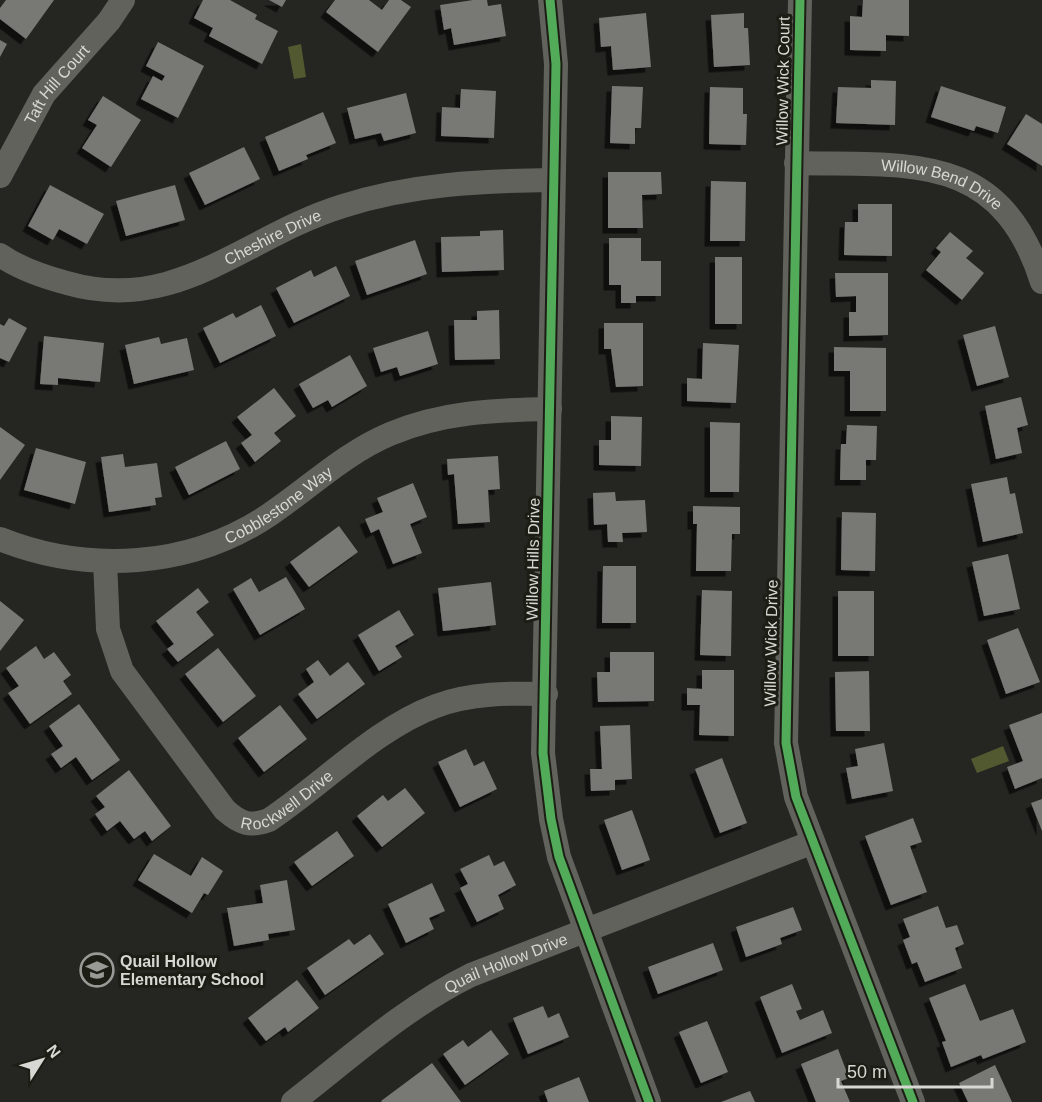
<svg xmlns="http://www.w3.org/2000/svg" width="1042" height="1102" viewBox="0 0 1042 1102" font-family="Arial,sans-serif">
<defs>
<filter id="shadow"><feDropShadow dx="-5.5" dy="5.5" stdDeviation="0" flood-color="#0009"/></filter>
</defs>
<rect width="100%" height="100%" fill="#252521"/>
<path fill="#525930" d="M301,44L306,77L294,79L288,47Z
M1003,746L1009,761L977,773L971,759Z"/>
<path fill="#787874" filter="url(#shadow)" d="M6,0H54L26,39L0,19V8Z
M203,0H230L257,15L255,19L278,31L262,64L209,36L213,28L194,18Z
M269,0H286L282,7Z
M335,0H369L382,10L389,0H401L411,7L378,52L326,12Z
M473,0H487L488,6L501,4L506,36L454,45L451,28L444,30L440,5Z
M863,0H909V36L886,35V51L850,50V16L862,17Z
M646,13L651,67L613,70L611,46L601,47L599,18Z
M744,13V28H748L750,65L714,67L711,15Z
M0,40L7,44L0,57Z
M158,42L204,66L178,118L141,99L153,76L162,81L165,76L146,66Z
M871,80L896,81L895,125L836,123L838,87L871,88Z
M612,86L643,87L641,128H635V144L610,143Z
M941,86L1006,107L998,133L976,126L974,131L931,117Z
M710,87L743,88V114H747L746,145L709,144Z
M461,89L496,91L494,138L441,136L442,107L460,108Z
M406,93L416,133L384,141L381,133L355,139L347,108Z
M103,96L141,120L111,167L82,148L97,125L88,120Z
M323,112L336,143L306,155L308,159L279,171L265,137Z
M1026,114L1042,124V166L1007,144Z
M244,147L260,179L205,205L189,173Z
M608,172H661L662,194L642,195L643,228H608Z
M711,181L746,182L745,241H710Z
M50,185L104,214L87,244L59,229L53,240L28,226Z
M175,185L185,220L126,236L116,201Z
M858,204H892V256L844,255L845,222H858Z
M503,230L504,270L442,272L441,237L480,236V231Z
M950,232L973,251L966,258L984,273L962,300L926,270L941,252L936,248Z
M609,238H641V261H661V296H636V303H621V285H609Z
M415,240L427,274L367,295L355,261Z
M715,257H742V324H715Z
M336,266L350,296L294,323L276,288L311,270L314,277Z
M835,273H888V335L849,336V312H856V296L836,297Z
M261,305L276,336L220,363L203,328L233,313L236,318Z
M499,310L500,359L455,360L454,320H477V311Z
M9,318L27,328L9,362L0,358V324L4,326Z
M604,323H643V386L616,387L611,349H604Z
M995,326L1009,377L977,386L963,335Z
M428,331L438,364L400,376L397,367L381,372L373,348Z
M44,336L104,343L100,382L58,378V385L40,384Z
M159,337L161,344L187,338L194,370L134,384L125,345Z
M703,343L739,345L736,403L687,401V378L702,379Z
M834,347L886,348V411H850V371H834Z
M350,355L367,386L332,407L328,400L313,408L299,384Z
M274,388L296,416L274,433L281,441L255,462L241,443L252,435L237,417Z
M1021,397L1028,425L1017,428L1022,453L996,459L985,406Z
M611,416L642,417L641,466L599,465V440H611Z
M710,422L740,423L739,492H710Z
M847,425L877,426L876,460H866V480H840L841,444H846Z
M0,427L25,445L0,480Z
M226,441L240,469L189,495L175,467Z
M36,448L86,462L75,504L24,490Z
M123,454L125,467L157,463L162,497L155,498L156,505L109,512L101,457Z
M498,456L500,489L488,490L490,522L458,524L454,474L448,475L447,459Z
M1007,477L1010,494L1015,493L1023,533L983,542L971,484Z
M413,483L427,517L410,524L422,553L393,564L379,529L371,533L365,519L383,512L377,498Z
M615,492L616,501L645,500L647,532L622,533L623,542H608L607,524L594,525L593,493Z
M693,506L740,507V534H732L731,571H696L697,524H693Z
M842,512L876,513L875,571L841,570Z
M339,526L358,552L309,587L290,562Z
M1008,554L1020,609L984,616L972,562Z
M603,566H636V623H602Z
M286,577L305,609L260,635L233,589L251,578L259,592Z
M491,582L496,625L443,631L438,588Z
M198,588L209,602L196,612L214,635L178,662L167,649L174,644L156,621Z
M702,590L732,591L731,656L700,655Z
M838,591H874V656H838Z
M0,601L24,620L0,651Z
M399,610L414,635L395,646L402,657L379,671L358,635Z
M1018,628L1040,682L1006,694L987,640Z
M36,646L44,659L54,652L71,675L63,681L72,694L30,724L8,693L19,686L6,668Z
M218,648L256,696L223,722L185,674Z
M610,652H654V701L598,702L597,672H610Z
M318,660L330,676L348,662L365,684L317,719L298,694L314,682L306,669Z
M702,670H734V736L699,735L700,705H687V688L702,689Z
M869,671L870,731H836L835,672Z
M79,704L120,760L92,780L76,757L61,768L51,754L63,746L49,726Z
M280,705L307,739L264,772L238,738Z
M1042,713V778L1015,789L1007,767L1023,761L1009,725Z
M630,725L632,779L615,780V790L591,791L590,769H602L600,726Z
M884,743L893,791L852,799L846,768L858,766L855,749Z
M466,749L474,766L484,761L497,789L460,807L438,762Z
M722,758L747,823L720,833L695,769Z
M129,770L171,826L152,841L145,831L134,839L120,821L107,831L95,814L105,807L96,796Z
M405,788L425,813L382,847L357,816L383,795L388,801Z
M1042,799V831L1031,803Z
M632,810L650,860L622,870L604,820Z
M913,818L922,842L910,846L927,892L891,905L865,836Z
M337,831L354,856L312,886L294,862Z
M154,854L191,876L202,857L223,871L208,895L204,893L192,913L138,880Z
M489,855L494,866L504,861L516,885L498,895L504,909L477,922L460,888L468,884L460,869Z
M287,880L295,930L268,934L269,940L234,946L227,908L263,903L260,885Z
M432,883L445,911L429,918L434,929L406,943L388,904Z
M938,906L946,928L957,925L964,944L955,948L962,968L925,982L917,962L912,964L903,940L910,937L903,919Z
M793,907L802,930L780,938L782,944L746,957L736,927Z
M370,934L384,954L325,995L307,968L349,939L354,945Z
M713,943L723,970L658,994L648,967Z
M297,980L319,1008L288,1032L285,1027L266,1041L248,1018Z
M792,984L802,1009L796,1011L800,1020L823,1010L832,1033L782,1053L760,997Z
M965,984L980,1021L1013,1009L1026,1042L983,1059L981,1055L951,1067L942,1042L946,1041L929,998Z
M543,1006L548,1018L559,1013L569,1037L528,1054L513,1018Z
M707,1021L728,1072L701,1083L679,1032Z
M491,1030L509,1054L465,1085L443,1054L463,1040L468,1047Z
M838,1049L849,1078L841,1081L850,1102H816L801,1064Z
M432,1063L461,1102H382L381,1101Z
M995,1065L1012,1102H968L959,1083Z
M579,1077L589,1102H548L544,1091Z
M750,1091L755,1102H721Z"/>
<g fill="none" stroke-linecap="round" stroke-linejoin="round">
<g stroke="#61625c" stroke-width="24">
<path d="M550,0L556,64L543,753L551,819L559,857L649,1102"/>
<path d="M800,0L786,743L796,797L913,1102"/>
<path id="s1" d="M796,163C909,166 1000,150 1042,282"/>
<path id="s2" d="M0,176L44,94L109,21L123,0"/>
<path id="s3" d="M0,255C20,269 44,277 67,283C177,315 245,236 343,206C412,184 480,181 553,180"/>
<path id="s4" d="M0,539C88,574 190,568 269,515C309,488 345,453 390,434C442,412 494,410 550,409"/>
<path id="s5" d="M105,561L108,629L122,671L225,810C241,824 250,827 269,820C323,784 376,728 436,706C470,693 510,693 546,694"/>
<path id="s6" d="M293,1102C351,1057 404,1008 471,975L813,842"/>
</g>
<defs>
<path id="cycleway" d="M550,0L556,64L543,753L551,819L559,857L649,1102
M800,0L786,743L796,797L913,1102"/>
</defs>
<use href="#cycleway" stroke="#1c1e15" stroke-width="13"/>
<use href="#cycleway" stroke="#51ab58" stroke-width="9"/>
</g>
<defs>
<symbol id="school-ring" viewBox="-11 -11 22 22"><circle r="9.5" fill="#1c1e15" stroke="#999995" stroke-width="1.5"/><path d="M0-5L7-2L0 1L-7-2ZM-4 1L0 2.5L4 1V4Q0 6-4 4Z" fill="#999995"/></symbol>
</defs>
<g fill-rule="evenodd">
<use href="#school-ring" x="78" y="951" width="38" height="38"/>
</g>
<g text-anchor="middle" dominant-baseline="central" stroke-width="6" stroke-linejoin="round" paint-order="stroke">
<g font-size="16" fill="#d7d8d3" stroke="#1c1e15">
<text transform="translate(783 81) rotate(-89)">Willow Wick Court</text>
<text stroke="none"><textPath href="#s2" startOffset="108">Taft Hill Court</textPath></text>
<text stroke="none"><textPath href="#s1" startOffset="150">Willow Bend Drive</textPath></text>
<text stroke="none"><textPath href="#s3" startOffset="290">Cheshire Drive</textPath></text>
<text stroke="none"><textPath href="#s4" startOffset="294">Cobblestone Way</textPath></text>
<text transform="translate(533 559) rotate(-89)">Willow Hills Drive</text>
<text transform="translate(771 643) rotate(-89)">Willow Wick Drive</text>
<text stroke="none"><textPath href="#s5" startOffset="358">Rockwell Drive</textPath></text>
<text stroke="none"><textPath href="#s6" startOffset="256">Quail Hollow Drive</textPath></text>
</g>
<g font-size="16" font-weight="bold" fill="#d7d8d3" stroke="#1c1e15" text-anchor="start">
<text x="120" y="961">Quail Hollow<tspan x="120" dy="18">Elementary School</tspan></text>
</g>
</g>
<g transform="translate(42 1060) rotate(53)" stroke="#1c1e15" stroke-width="4.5" paint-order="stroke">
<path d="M0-4.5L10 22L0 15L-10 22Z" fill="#d7d8d3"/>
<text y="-9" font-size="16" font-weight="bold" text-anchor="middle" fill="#d7d8d3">N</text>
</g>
<path d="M838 1078v9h154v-9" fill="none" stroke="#d7d8d3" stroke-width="3"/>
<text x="847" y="1078" font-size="18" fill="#d7d8d3" stroke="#1c1e15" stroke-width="4.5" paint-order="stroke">50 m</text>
</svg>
